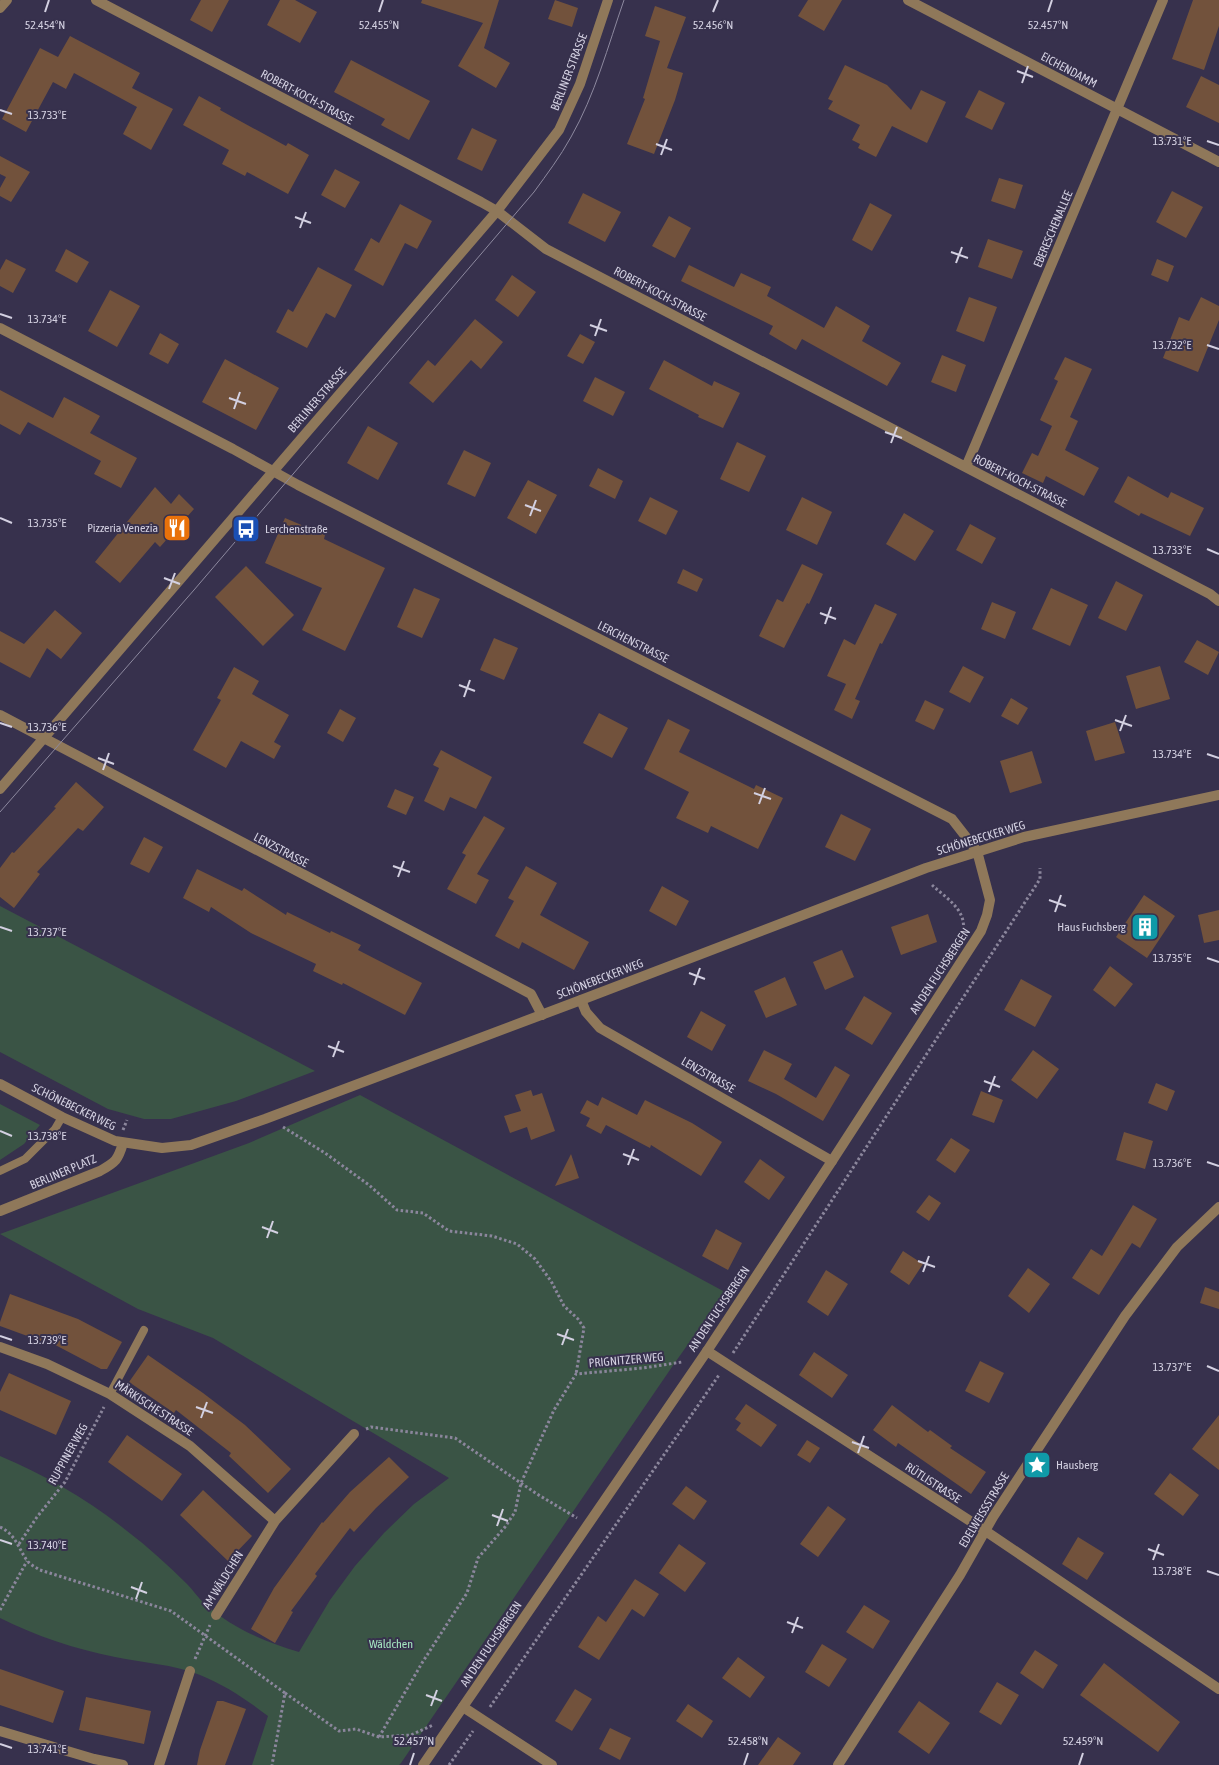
<svg xmlns="http://www.w3.org/2000/svg" width="1219" height="1765" viewBox="0 0 1219 1765" font-family="'Asap Condensed',sans-serif">
<rect width="100%" height="100%" fill="#37314d"/>
<path fill="#3a5445" d="M0,906L315,1071L236,1101L171,1119H144L108,1109L0,1052Z
M360,1095L725,1292L674,1364L401,1763L399,1765H252L268,1716C247,1700 225,1685 200,1675C173,1664 143,1663 115,1657C75,1649 36,1636 0,1618V1456C45,1475 89,1500 127,1531C148,1547 168,1565 187,1584C193,1590 198,1598 205,1604C232,1628 265,1642 299,1652L330,1600L355,1566L384,1533L414,1504L449,1478L213,1338L138,1309L0,1234L249,1143Z
M0,1104L40,1125L24,1144L0,1160Z"/>
<path fill="#72523c" d="M201,0H229L212,32L190,20Z
M280,0H295L317,12L300,43L267,25Z
M422,0H499L484,48L510,63L496,88L458,66L483,23L421,3Z
M555,0L578,8L572,27L548,19Z
M808,0H842L824,31L798,16Z
M1193,0H1219V26L1204,70L1172,59Z
M655,6L686,17L667,68L683,73L675,100L654,154L627,144L645,99L643,98L660,41L645,36Z
M70,36L140,73L132,88L173,109L151,150L123,134L137,107L74,73L66,89L53,82L26,132L2,119L40,48L58,57Z
M351,60L430,101L409,140L381,125L385,119L334,92Z
M845,65L887,85L911,110L921,90L946,102L927,143L892,126L876,157L858,148L860,144L852,140L860,125L828,109L833,101L828,99Z
M1201,76L1219,85V123L1186,107Z
M979,90L1005,103L992,130L965,117Z
M199,96L221,108L220,110L286,146L288,143L309,155L288,194L247,172L245,176L222,164L229,150L183,125Z
M472,128L497,140L482,171L457,159Z
M0,156L30,172L11,202L0,196V188L6,177L0,174Z
M335,169L360,182L345,208L321,195Z
M999,178L1023,185L1015,209L991,201Z
M1172,191L1203,207L1186,238L1156,222Z
M583,193L621,212L605,242L568,223Z
M870,203L892,215L872,251L852,240Z
M400,204L432,221L417,249L405,243L383,286L354,270L371,238L379,243Z
M669,216L691,228L675,258L652,246Z
M988,239L1023,251L1012,279L978,267Z
M66,249L89,262L77,283L55,271Z
M6,259L26,269L13,293L0,286V270Z
M1157,259L1174,266L1168,282L1151,275Z
M689,265L734,287L741,273L771,287L767,296L824,328L836,306L870,326L862,341L901,363L887,386L802,339L796,350L769,334L773,326L681,281Z
M318,267L352,285L335,318L326,313L307,348L276,332L288,309L293,312Z
M512,275L536,292L518,317L495,300Z
M110,290L140,306L117,347L88,331Z
M969,297L997,307L984,342L956,331Z
M1201,297L1219,306V320L1198,372L1163,358L1179,317L1189,321Z
M475,319L503,342L481,369L471,360L433,403L409,383L428,360L435,366Z
M160,333L179,344L168,364L149,354Z
M580,334L595,342L583,364L567,356Z
M942,355L966,365L956,392L931,382Z
M1065,357L1092,369L1070,417L1078,421L1065,450L1099,468L1084,496L1046,476L1043,483L1022,473L1032,453L1038,456L1052,426L1040,420L1058,381L1054,379Z
M225,359L279,388L256,430L202,402Z
M664,360L712,386L714,381L740,393L723,428L698,417L699,415L649,389Z
M595,377L625,392L613,416L583,401Z
M0,390L53,418L64,397L100,416L90,433L137,458L121,488L94,474L101,461L28,422L20,435L0,424Z
M368,426L398,443L378,480L347,463Z
M737,442L766,456L749,492L720,479Z
M464,450L491,463L475,497L447,484Z
M598,468L623,481L615,499L589,486Z
M1128,476L1168,498L1171,492L1204,508L1190,536L1141,513L1139,516L1114,502Z
M528,480L557,495L536,534L507,518Z
M155,487L171,504L179,494L194,509L160,547L155,542L120,583L95,562Z
M650,497L678,511L666,535L638,521Z
M802,497L832,512L817,545L786,530Z
M904,513L934,531L915,561L886,544Z
M285,518L325,535L324,539L385,568L345,651L302,630L322,588L265,563Z
M970,524L996,538L982,564L956,550Z
M802,564L823,574L809,604L807,603L784,648L759,636L777,599L783,602Z
M246,566L294,615L263,646L215,597Z
M683,569L703,579L697,592L677,583Z
M1116,581L1143,595L1126,631L1098,618Z
M414,588L440,599L422,638L397,627Z
M1051,588L1088,605L1070,646L1032,629Z
M992,602L1016,612L1005,639L981,629Z
M875,604L897,614L882,644L880,643L855,699L860,701L852,719L834,710L846,684L827,676L844,639L855,645Z
M55,610L82,633L61,659L47,648L30,678L0,662V631L24,644Z
M494,638L518,648L504,680L480,670Z
M1197,640L1219,652L1208,675L1184,662Z
M963,666L984,677L970,703L949,692Z
M1160,666L1170,699L1136,709L1126,676Z
M234,667L259,681L252,694L289,715L274,742L281,746L274,759L241,741L226,768L193,750L221,700L217,698Z
M1011,698L1028,708L1018,725L1001,716Z
M925,700L944,709L934,730L915,721Z
M340,709L356,718L343,742L327,733Z
M599,713L628,728L612,758L583,743Z
M668,719L690,730L679,752L754,789L756,785L783,798L758,849L711,826L708,833L676,818L689,792L644,769Z
M1115,722L1125,753L1095,761L1086,731Z
M441,750L492,777L476,809L450,797L444,811L424,801L439,768L433,765Z
M1032,751L1042,783L1010,793L1000,761Z
M76,782L104,807L83,831L78,828L37,872L40,874L14,908L0,897V868L12,852L14,853L56,808L54,807Z
M395,789L414,797L406,815L387,807Z
M841,814L871,829L855,861L825,847Z
M484,816L505,828L477,874L489,880L476,904L447,889L466,855L462,853Z
M144,837L163,847L149,873L130,864Z
M526,866L557,883L540,915L589,942L574,970L522,942L519,949L495,936L514,901L508,898Z
M197,869L242,891L244,888L286,915L287,912L330,933L331,931L361,945L358,950L422,983L405,1015L343,983L342,985L313,971L316,964L251,933L211,907L209,912L183,898Z
M662,886L689,901L676,926L649,911Z
M1144,895L1175,916L1147,958L1116,937Z
M1219,910V940L1204,943L1198,915Z
M928,914L937,942L901,955L891,927Z
M842,950L854,977L825,990L813,962Z
M1110,966L1133,984L1115,1007L1093,990Z
M785,977L797,1005L766,1018L754,991Z
M1021,979L1052,996L1035,1027L1004,1010Z
M864,996L892,1013L872,1045L845,1029Z
M701,1011L726,1025L712,1051L687,1037Z
M764,1050L792,1064L784,1079L816,1098L835,1066L850,1075L823,1121L776,1094L748,1081Z
M1033,1050L1059,1069L1037,1099L1011,1080Z
M1156,1083L1175,1091L1167,1111L1148,1103Z
M531,1090L533,1096L542,1093L555,1131L531,1140L527,1127L510,1133L504,1116L521,1111L515,1095Z
M981,1091L1003,1100L994,1123L972,1115Z
M602,1097L637,1115L645,1100L692,1123L722,1142L701,1176L651,1145L650,1148L606,1125L601,1134L586,1126L590,1118L580,1113L587,1100L598,1106Z
M1124,1132L1153,1141L1145,1169L1116,1160Z
M951,1138L970,1150L955,1173L936,1160Z
M571,1154L579,1178L555,1186Z
M760,1159L785,1177L769,1200L744,1182Z
M929,1195L941,1203L929,1221L916,1212Z
M1133,1205L1157,1219L1140,1248L1132,1243L1099,1295L1072,1278L1091,1249L1102,1256Z
M716,1229L742,1243L728,1270L702,1256Z
M903,1251L923,1264L909,1285L890,1272Z
M1028,1268L1050,1284L1029,1313L1008,1296Z
M826,1270L848,1284L828,1316L807,1302Z
M1205,1287L1219,1292V1309L1200,1303Z
M10,1294L78,1319L122,1342L107,1369H101L42,1338L41,1341L0,1326V1322Z
M814,1352L848,1375L832,1398L799,1375Z
M148,1355L203,1393L245,1425L291,1469L268,1493L229,1456L231,1453L176,1410L174,1413L129,1382Z
M980,1361L1004,1373L989,1403L965,1391Z
M9,1373L71,1401L56,1435L0,1410V1392Z
M746,1404L777,1425L761,1447L736,1430L741,1423L735,1419Z
M892,1405L928,1432L930,1430L952,1446L950,1448L986,1472L971,1494L898,1443L896,1447L873,1430Z
M1219,1415V1470L1192,1449Z
M127,1435L182,1474L162,1501L108,1462Z
M807,1440L820,1448L810,1463L797,1455Z
M389,1457L409,1477L376,1508L354,1532L350,1528L315,1574L317,1576L291,1611L293,1612L275,1643L251,1629L274,1588L322,1522L323,1523L350,1492Z
M1170,1473L1199,1495L1183,1516L1154,1494Z
M686,1486L707,1501L694,1520L672,1504Z
M203,1490L252,1536L228,1561L180,1515Z
M828,1506L846,1519L818,1557L800,1544Z
M1078,1537L1104,1553L1087,1580L1062,1564Z
M679,1544L706,1563L685,1592L659,1573Z
M635,1579L659,1594L644,1617L632,1609L599,1660L578,1647L598,1616L606,1622Z
M864,1605L890,1621L873,1649L846,1632Z
M822,1644L847,1659L829,1687L805,1672Z
M1035,1650L1058,1665L1043,1689L1020,1673Z
M738,1657L765,1677L750,1698L722,1678Z
M1104,1663L1180,1722L1158,1752L1080,1695Z
M0,1669L64,1691L53,1723L0,1705Z
M997,1682L1019,1695L1001,1725L979,1712Z
M575,1689L592,1699L572,1731L555,1721Z
M86,1697L151,1711L144,1744L79,1730Z
M217,1701H223L246,1709L225,1765H197L200,1750Z
M919,1701L950,1723L929,1754L898,1732Z
M688,1704L713,1721L702,1738L676,1721Z
M610,1728L631,1738L620,1760L599,1749Z
M778,1737L801,1753L793,1765H758Z"/>
<g fill="none" stroke-linecap="round" stroke-linejoin="round">
<path stroke="#8b869c" stroke-width="3" stroke-dasharray="2.5 2.5" stroke-linecap="butt" d="M932,885C946,898 967,910 963,931
M283,1127L325,1153L369,1185L397,1210L423,1213L449,1231L492,1236L517,1244L535,1259L551,1281L564,1306L578,1319L584,1328L576,1374
M123,1130L127,1120
M733,1353L1040,879V868
M366,1429L371,1427L455,1438L537,1494L577,1518
M0,1527C15,1534 18,1547 26,1559C29,1564 35,1567 40,1570L171,1611L285,1693L272,1765
M19,1544L37,1517L65,1482L104,1407
M0,1610L27,1561
M195,1659L210,1625
M285,1693L339,1731L356,1729L379,1737L411,1735L433,1725
M490,1707L719,1375
M379,1737L422,1663L467,1593L478,1558L505,1527L515,1512L521,1483L554,1410L576,1374L643,1368L682,1362
M449,1765L473,1731"/>
<path stroke="#8f785a" stroke-width="8" d="M0,1171L25,1159L55,1129L62,1117
M110,1394L144,1330"/>
<path stroke="#8f785a" stroke-width="10" d="M96,0L481,202L497,211L546,249L1210,594L1219,601
M908,0L1219,162
M0,8L7,0
M0,328L233,449L298,485L952,819L977,851
M966,467L1163,0
M0,715L531,994L542,1015
M581,1000L586,1012L600,1028L832,1161
M0,1211L100,1171C116,1162 118,1160 123,1143
M0,1347L47,1364L110,1394L190,1446L275,1521
M707,1351L984,1530L1219,1689
M216,1615L275,1521L354,1434
M463,1707L552,1765
M0,1731L94,1759L123,1765
M159,1765L190,1671
M838,1765L960,1575L993,1517L1125,1316L1177,1247L1219,1207"/>
<path stroke="#8f785a" stroke-width="10" d="M0,789L497,211L559,130L580,84L608,0
M0,1084L62,1117L115,1141L162,1148L191,1145L265,1119L581,1000L926,868L1024,837L1219,795
M423,1765L707,1351L832,1161L981,931L987,915L990,900L977,851"/>
<path stroke="#8d899f" stroke-width="1" d="M0,812L194,590L534,192C547,174 560,157 571,137C595,95 608,46 624,0"/>
</g>
<path fill="none" stroke="#d3d0e1" stroke-width="2" d="M45,12L49,0M379,12L383,0M713,12L718,0M1048,12L1052,0M1017,71L1033,77M1022,83L1028,66M0,110L12,114M1207,141L1219,145M656,144L672,150M661,155L667,139M295,217L311,223M300,228L306,212M951,252L968,258M956,263L962,247M0,314L12,318M590,325L607,331M595,336L601,319M1207,345L1219,349M229,398L246,404M234,409L240,392M885,432L902,438M891,443L897,427M525,505L541,511M530,516L536,500M0,518L12,523M1207,549L1219,554M164,578L180,584M169,589L175,573M820,613L836,619M825,624L831,607M459,685L475,691M464,697L470,680M1115,720L1132,726M0,723L12,727M1120,731L1126,715M1207,754L1219,758M98,758L114,764M103,770L109,753M754,793L771,799M759,804L765,788M393,866L410,872M398,877L404,861M1049,900L1066,906M1055,912L1061,895M0,927L12,931M1207,958L1219,962M689,973L705,979M694,985L700,968M328,1046L344,1052M333,1057L339,1041M984,1081L1000,1087M989,1092L995,1076M0,1131L12,1136M623,1154L639,1160M1207,1162L1219,1166M628,1165L634,1149M262,1227L278,1233M267,1238L273,1221M918,1261L935,1267M923,1272L929,1256M557,1334L574,1340M0,1336L12,1340M562,1345L568,1329M1207,1366L1219,1371M196,1407L213,1413M201,1418L207,1402M852,1442L869,1448M858,1453L864,1436M492,1515L508,1521M497,1526L503,1509M0,1540L12,1544M1148,1549L1164,1555M1153,1560L1159,1544M1207,1571L1219,1575M131,1587L147,1593M136,1599L142,1582M787,1622L803,1628M792,1633L798,1617M426,1695L442,1701M431,1706L437,1690M0,1744L12,1748M410,1765L414,1753M744,1765L748,1753M1079,1765L1083,1753"/>
<defs>
<symbol id="restaurant-square" viewBox="-11 -11 22 22"><rect x="-9" y="-9" width="18" height="18" rx="4" fill="#e8710a" stroke="#37314d"/><path d="M-5-6h1v4h1v-4h1v4h1v-4h1v5L-1.5 .5V6h-2V.5L-5-1ZM5-6V6H3V1.5H1.5Q1.5-4 5-6Z" fill="#fff"/></symbol>
<symbol id="bus-square" viewBox="-11 -11 22 22"><rect x="-9" y="-9" width="18" height="18" rx="4" fill="#1a4fb4" stroke="#37314d"/><path d="M-5-6H5V4H4V6H2V4H-2V6H-4V4H-5ZM-3.5-4V0h7V-4ZM-3.5 1.2v1.5H-2V1.2ZM2 1.2v1.5H3.5V1.2Z" fill="#fff"/></symbol>
<symbol id="building-square" viewBox="-11 -11 22 22"><rect x="-9" y="-9" width="18" height="18" rx="4" fill="#0f9aa8" stroke="#37314d"/><path d="M-4-6H4V6H1V3H-1V6H-4ZM-2.5-4.3h1.7v1.8h-1.7ZM.8-4.3h1.7v1.8H.8ZM-2.5-1h1.7V.8h-1.7ZM.8-1h1.7V.8H.8Z" fill="#fff"/></symbol>
<symbol id="sight-square" viewBox="-11 -11 22 22"><rect x="-9" y="-9" width="18" height="18" rx="4" fill="#0f9aa8" stroke="#37314d"/><path d="M0-6L1.8-2.2L6-1.7L2.9 1.2L3.7 5.4L0 3.3L-3.7 5.4L-2.9 1.2L-6-1.7L-1.8-2.2Z" fill="#fff"/></symbol>
</defs>
<g fill-rule="evenodd">
<use href="#restaurant-square" x="161" y="512" width="32" height="32"/>
<use href="#bus-square" x="230" y="513" width="32" height="32"/>
<use href="#building-square" x="1129" y="911" width="32" height="32"/>
<use href="#sight-square" x="1021" y="1449" width="32" height="32"/>
</g>
<g text-anchor="middle" dominant-baseline="central" stroke-width="4" stroke-linejoin="round" paint-order="stroke">
<g font-size="12" fill="#d3d0e1" stroke="#37314d">
<text transform="translate(1069 70) rotate(28)">EICHENDAMM</text>
<text transform="translate(569 72) rotate(-69)">BERLINER STRASSE</text>
<text transform="translate(307 97) rotate(28)">ROBERT-KOCH-STRASSE</text>
<text transform="translate(1053 229) rotate(-67)">EBERESCHENALLEE</text>
<text transform="translate(660 294) rotate(28)">ROBERT-KOCH-STRASSE</text>
<text transform="translate(317 400) rotate(-49)">BERLINER STRASSE</text>
<text transform="translate(1020 481) rotate(27)">ROBERT-KOCH-STRASSE</text>
<text transform="translate(633 642) rotate(27)">LERCHENSTRASSE</text>
<text transform="translate(981 838) rotate(-17)">SCHÖNEBECKER WEG</text>
<text transform="translate(281 850) rotate(28)">LENZSTRASSE</text>
<text transform="translate(940 971) rotate(-57)">AN DEN FUCHSBERGEN</text>
<text transform="translate(600 979) rotate(-21)">SCHÖNEBECKER WEG</text>
<text transform="translate(708 1075) rotate(30)">LENZSTRASSE</text>
<text transform="translate(74 1107) rotate(26)">SCHÖNEBECKER WEG</text>
<text transform="translate(63 1172) rotate(-23)">BERLINER PLATZ</text>
<text transform="translate(719 1309) rotate(-56)">AN DEN FUCHSBERGEN</text>
<text transform="translate(626 1360) rotate(-5)">PRIGNITZER WEG</text>
<text transform="translate(154 1408) rotate(33)">MÄRKISCHE STRASSE</text>
<text transform="translate(68 1454) rotate(-61)">RUPPINER WEG</text>
<text transform="translate(933 1483) rotate(33)">RÜTLISTRASSE</text>
<text transform="translate(984 1510) rotate(-59)">EDELWEISSSTRASSE</text>
<text transform="translate(223 1580) rotate(-58)">AM WÄLDCHEN</text>
<text transform="translate(491 1644) rotate(-56)">AN DEN FUCHSBERGEN</text>
</g>
<g font-size="12" fill="#d3d0e1" stroke="#37314d" text-anchor="end">
<text x="158" y="528">Pizzeria Venezia</text>
<text x="265" y="529" text-anchor="start">Lerchenstraße</text>
<text x="1126" y="927">Haus Fuchsberg</text>
<text x="1056" y="1465" text-anchor="start">Hausberg</text>
</g>
<g font-size="12" fill="#a5e7c1" stroke="#37314d">
<text x="391" y="1644">Wäldchen</text>
</g>
</g>
<g font-size="12" text-anchor="middle" fill="#d3d0e1" stroke="#37314d" stroke-width="4" stroke-linejoin="round" paint-order="stroke">
<text x="45" y="29">52.454°N</text>
<text x="379" y="29">52.455°N</text>
<text x="713" y="29">52.456°N</text>
<text x="1048" y="29">52.457°N</text>
<text x="47" y="119">13.733°E</text>
<text x="1172" y="145">13.731°E</text>
<text x="47" y="323">13.734°E</text>
<text x="1172" y="349">13.732°E</text>
<text x="47" y="527">13.735°E</text>
<text x="1172" y="554">13.733°E</text>
<text x="47" y="731">13.736°E</text>
<text x="1172" y="758">13.734°E</text>
<text x="47" y="936">13.737°E</text>
<text x="1172" y="962">13.735°E</text>
<text x="47" y="1140">13.738°E</text>
<text x="1172" y="1167">13.736°E</text>
<text x="47" y="1344">13.739°E</text>
<text x="1172" y="1371">13.737°E</text>
<text x="47" y="1549">13.740°E</text>
<text x="1172" y="1575">13.738°E</text>
<text x="414" y="1745">52.457°N</text>
<text x="748" y="1745">52.458°N</text>
<text x="1083" y="1745">52.459°N</text>
<text x="47" y="1753">13.741°E</text>
</g>
</svg>
